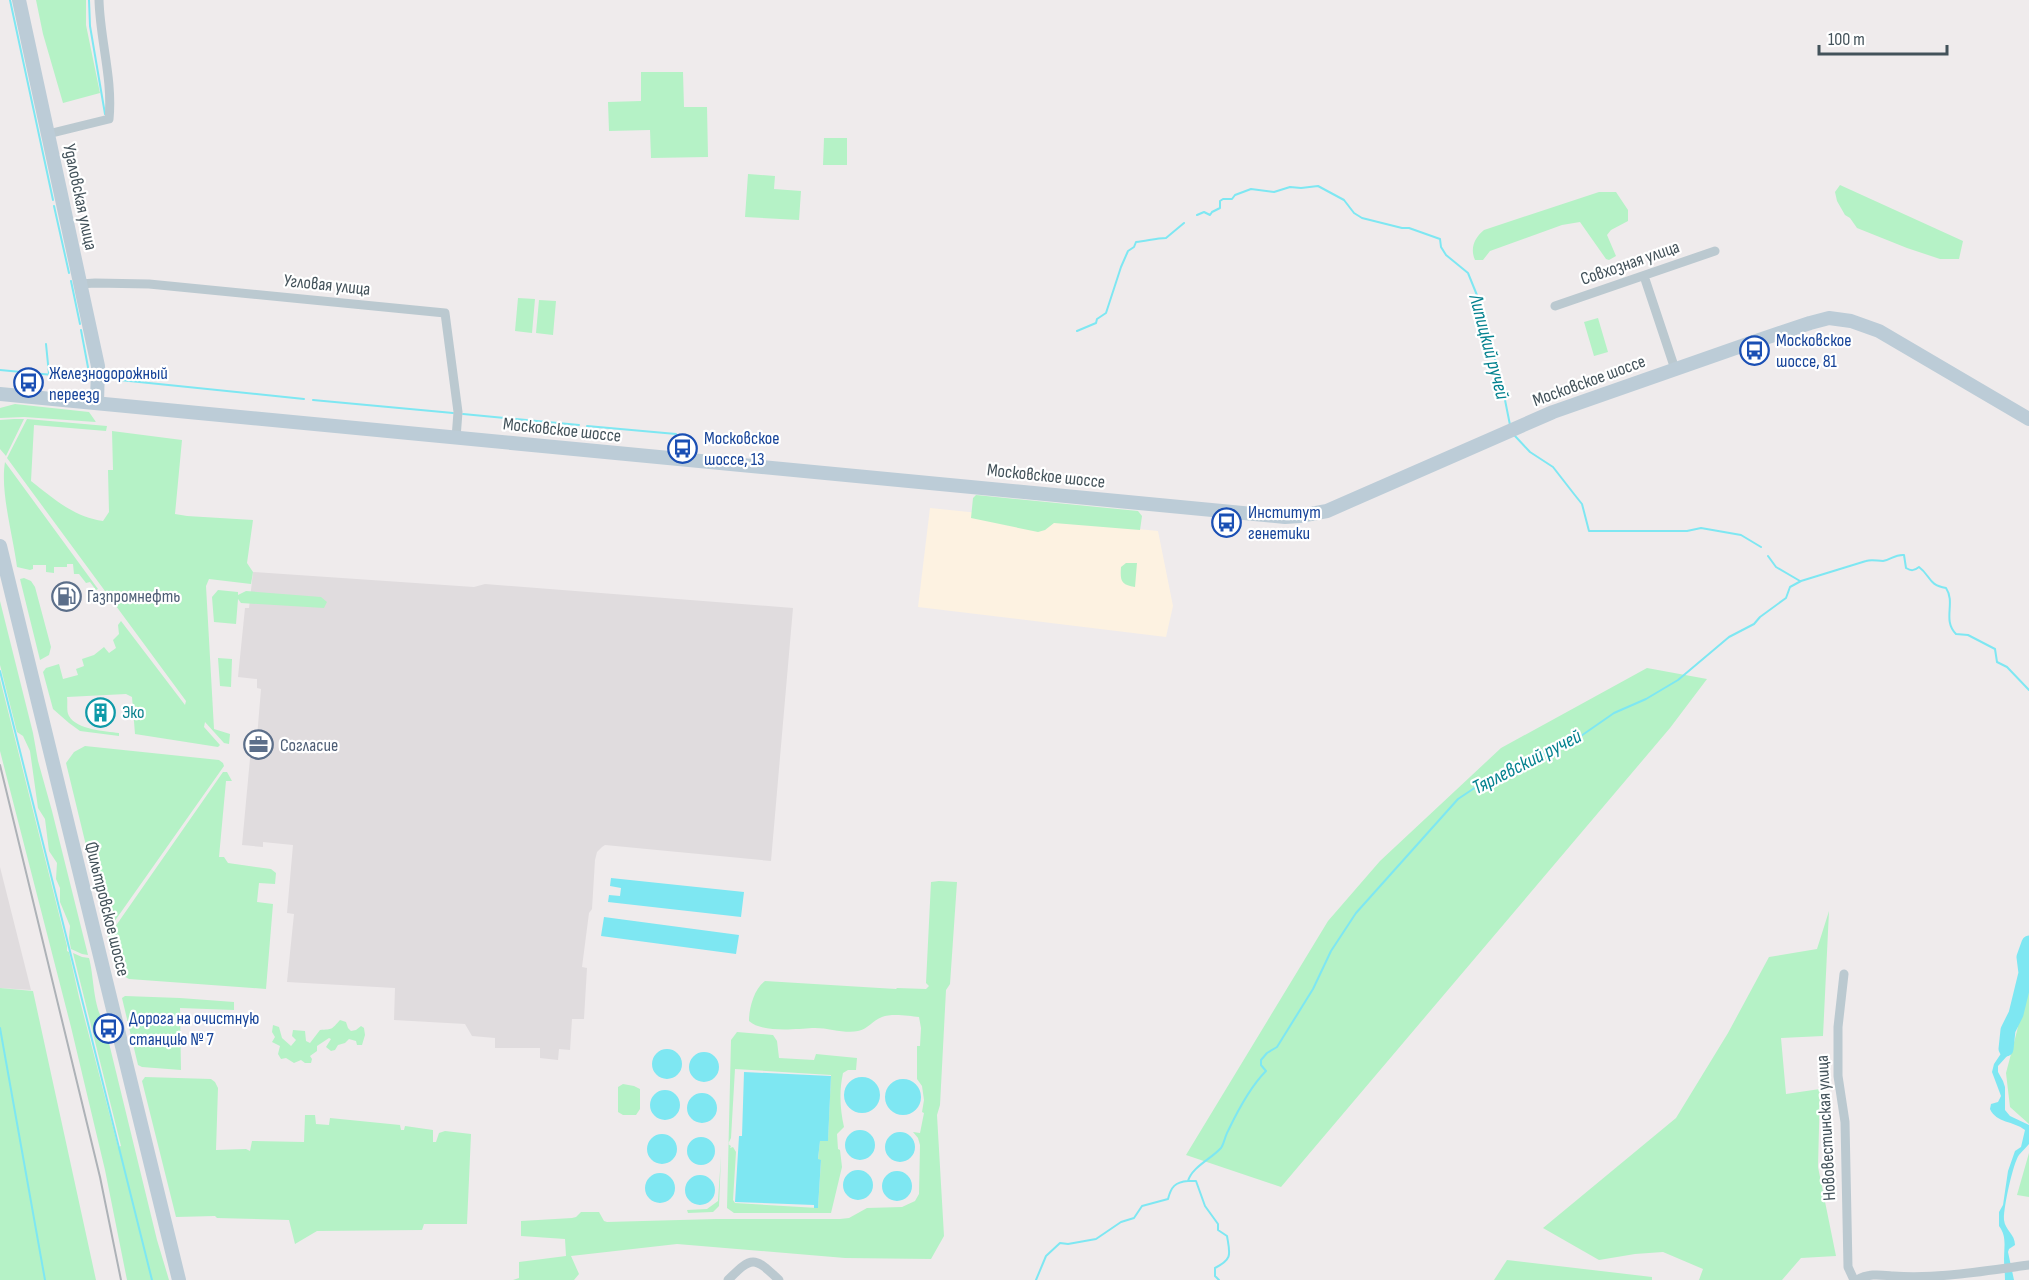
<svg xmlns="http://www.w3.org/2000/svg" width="2029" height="1280" viewBox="0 0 2029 1280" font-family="'Sofia Sans Condensed',sans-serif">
<rect width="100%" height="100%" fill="#efebec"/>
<path fill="#fdf2e1" d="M930,508L1158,531L1173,606L1166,637L918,607Z"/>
<path fill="#e0dcde" d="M253,572L474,587L485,584L793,608L771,861L605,845L602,847L597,852L595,860L592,909L589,913L582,967L587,968L584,1019H572L570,1050L559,1049L558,1060L540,1058V1048H495V1038L472,1036L465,1024L394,1020L395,988L287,982L294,914L287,913L293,845L263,842V847L242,845L252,737H257L261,689L257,688V679L238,677L245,608H249Z
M0,867L31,990L0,988Z"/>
<path fill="#b5f2c6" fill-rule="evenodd" d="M36,0H86V25L100,93L63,103L43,34Z
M641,72H683L684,107H707L708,157L651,158L650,130L609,131L608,102L641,101Z
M824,138H847V165H823Z
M748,174L775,176L774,189L801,191L799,220L745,217Z
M1840,185L1963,241L1959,259H1940L1907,248L1857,228L1850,218L1845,215L1837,201L1835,192Z
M1599,192H1616L1628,210V221L1611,230L1607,235L1616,256L1609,260L1606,259L1580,222L1562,225L1490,251L1483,260H1475C1470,249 1474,238 1484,230Z
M518,298L535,299L532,333L515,331Z
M539,300L556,301L553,335L536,333Z
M1598,318L1608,352L1594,356L1584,322Z
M15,404L89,412L96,422L24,417L0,418V408Z
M14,419H24L6,456L0,449V420Z
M27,419L107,426L106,431L34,425L31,481C54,499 74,517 103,521L109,512L108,470H113L112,431L182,440L175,514L187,516L253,520L247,563L253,572L251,584L209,579L206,586L214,729L230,734L229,744L224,743L205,722L204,727L220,745L218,747L135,734L132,697L126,694L67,697C68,703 66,711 69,716C77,730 105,731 119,733V736L80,731L69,723L53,709L43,672L46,668L59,664L63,679L78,675L76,669L84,666L82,659L94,655L104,647L109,653L116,648L113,640L119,634L118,625L121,621L185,705L186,701L7,458Z
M5,462L98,589L96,590L90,582L86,583L79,574H74L73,564H67V567H54V573L46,572V565H33V569L30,570L17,567C13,535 0,492 5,462Z
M976,495L1138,511L1142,516L1140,530L1054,523L1045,530L1038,532L971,518L973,498Z
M1126,563H1137L1135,587C1121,585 1120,581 1121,567Z
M24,578L31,581L35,587L51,647L49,655L40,660L20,579Z
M218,590L238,592V595L246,591L321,597L327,602L324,608L241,603L238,599L236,624L214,622L212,597Z
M0,601L33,733L38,761L52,811L88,955L82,954L71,949L69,938L70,926L60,902V888L56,879L57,863L49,851L45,819L38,808L30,751L23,736L17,732L0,665Z
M218,658L232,659L231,687L220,686Z
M1647,668L1707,679L1670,728L1281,1187L1186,1155L1328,921L1380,861L1501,748Z
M0,679L67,946V951L69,952L79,997L118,1147L121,1146L73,953L82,957L89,958C94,976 93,1005 103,1020L100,1021L105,1039H108L157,1240L169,1280H127L105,1170L71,1027L0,751Z
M85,746L219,760L223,763L224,766L107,932L66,763L74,752Z
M223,772H227L232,781H226L219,857H224L228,863L271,869L276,873L275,884L259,883L257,902L273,904L266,989L129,979L118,973L108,937Z
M939,881L957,882L950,984L946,990L940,1105L937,1115L944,1236L931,1259L845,1258L677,1244L571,1256L579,1274L574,1280H513L519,1278V1262L566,1256L565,1239L521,1236V1221L572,1218L576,1217L581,1212H599L604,1221L607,1222L716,1219H840L849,1218L867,1208L902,1207L915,1201L919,1194L920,1145L918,1138L913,1132L920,1133L924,1113L922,1112L924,1100L922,1086L917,1079V1046H920L921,1028L919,1017C909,1016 892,1013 882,1017C873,1020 868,1029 858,1031C844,1034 827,1027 812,1028C796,1029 762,1033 749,1021C749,1008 754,989 765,981L896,989L897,988L926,989L929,986L926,983L931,882Z
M1829,911L1823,1036L1781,1038L1786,1094L1820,1089L1818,1167L1836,1256L1801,1258L1782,1280H1699L1703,1269L1663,1252L1635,1254L1599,1260L1543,1228L1676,1118L1728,1033L1769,957L1817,949Z
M2029,972V1124L2010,1107L2006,1073L2017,1031Z
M0,988L33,991L96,1280H0Z
M125,996L180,998L234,1002V1010L180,1008L181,1070L142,1067L138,1065L122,998Z
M340,1020L346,1022L348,1028L351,1031L356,1030L361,1026L364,1028L365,1035L362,1045H357L356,1041L349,1039L345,1043L338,1045L335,1050L331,1051L326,1047L331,1039L329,1038L317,1046V1051L310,1056L312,1059L311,1063H305L301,1060L294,1063L286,1058L281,1059L278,1054L280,1046L272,1042L275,1037L272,1032L273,1025L279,1027L282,1038L291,1046L296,1040L292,1036L293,1030L305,1031L306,1041L310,1043L320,1030C333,1029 331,1030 340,1020Z
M737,1032L773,1035L777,1041L779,1058L814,1060L816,1054L857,1058L856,1070H848L843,1073C839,1091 840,1109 844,1127L837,1134L838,1149L840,1150L842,1167L831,1213H734L727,1208L731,1040ZM735,1069L831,1075L828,1140H820L818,1160H821L818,1208L735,1203L733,1200L736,1152L733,1147L730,1148L731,1146L728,1144L731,1138Z
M145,1077L211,1079L215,1082L218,1088L216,1150L246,1149L250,1151L252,1141L304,1142L305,1115H315L316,1124L329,1125L330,1118L400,1125L401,1130H404L405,1126L433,1130V1142H436L439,1133L445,1131L471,1134L467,1224H424L422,1230L317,1231L295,1244L289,1220L217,1218L215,1216L176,1217L142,1081Z
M623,1084L634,1086L640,1089V1109L636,1115H623L618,1112V1087Z
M2029,1153V1197L2017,1195Z
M721,1156L719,1206L713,1212L688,1213L687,1210L707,1209L718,1201Z
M1507,1260L1652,1277V1280H1494Z"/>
<path fill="#7ee7f2" d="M611,878L744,892L741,917L608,902L609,895L620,896L621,888L610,886Z
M604,917L739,935L736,954L601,936Z
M2013,1029L2008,1055L1998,1066V1072L2003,1081L2005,1087V1110L2010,1116L2029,1125V1144C2026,1148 2022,1151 2019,1155C2013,1163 2003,1210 2004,1220C2005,1230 2015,1234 2015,1245L2009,1249L2008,1252L2014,1280H2005C2005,1273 2004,1266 2004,1259C2004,1248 2007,1236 1999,1226V1212L2003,1205L2008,1171L2015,1151L2021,1147L2025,1130C2014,1121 1996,1123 1990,1109L1991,1104L1998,1102L2001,1096L1992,1072L1994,1064L2004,1049L2006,1030Z
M652 1064a15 15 0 1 1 30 0a15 15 0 1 1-30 0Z
M689 1067a15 15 0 1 1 30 0a15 15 0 1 1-30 0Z
M744,1072L831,1076L828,1141H820L818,1159L821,1160L818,1208H814V1205L735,1202L739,1136H742Z
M844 1095a18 18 0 1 1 36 0a18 18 0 1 1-36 0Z
M885 1097a18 18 0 1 1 36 0a18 18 0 1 1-36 0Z
M650 1105a15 15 0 1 1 30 0a15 15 0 1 1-30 0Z
M687 1108a15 15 0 1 1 30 0a15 15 0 1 1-30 0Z
M845 1145a15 15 0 1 1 30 0a15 15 0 1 1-30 0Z
M885 1147a15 15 0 1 1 30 0a15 15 0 1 1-30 0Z
M647 1149a15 15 0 1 1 30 0a15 15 0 1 1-30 0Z
M687 1151a14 14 0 1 1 28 0a14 14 0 1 1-28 0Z
M843 1185a15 15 0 1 1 30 0a15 15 0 1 1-30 0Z
M882 1186a15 15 0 1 1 30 0a15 15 0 1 1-30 0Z
M645 1188a15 15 0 1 1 30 0a15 15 0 1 1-30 0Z
M685 1190a15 15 0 1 1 30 0a15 15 0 1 1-30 0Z"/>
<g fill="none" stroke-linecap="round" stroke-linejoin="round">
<path stroke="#7ee7f2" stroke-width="2" d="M10,0L53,200
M89,0L90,26L105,114
M54,206L69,273
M1197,215L1204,212L1210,215L1212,212L1220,208V201L1223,199H1232L1235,195L1251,189L1274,192L1290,187L1301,188L1318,186L1344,200L1354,213L1362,218L1402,228H1409L1440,239L1441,247L1446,255L1468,273L1485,315L1488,340L1499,370L1510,425
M71,281L80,324
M81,330L90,378
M1077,331L1096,323L1097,319L1106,313L1121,267L1128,251L1134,247L1136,242C1147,241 1156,238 1166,238L1184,223
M46,344L49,374
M0,370L85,378
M110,379L304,399
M313,400L453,413
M463,414L579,425
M587,426L676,434
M1515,436L1530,452L1553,467L1574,494L1582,504L1589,531H1687L1701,528L1741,535L1761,547
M1768,556L1776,567L1800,581
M0,671L152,1280
M0,1028L45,1280
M1189,1181H1196L1205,1206L1218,1224V1230L1227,1236C1230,1254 1233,1259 1215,1268V1276L1219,1280
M1036,1280L1046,1256L1060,1243L1068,1244L1096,1239L1121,1222L1134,1218L1142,1206L1168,1199C1171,1187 1175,1182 1188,1181C1192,1167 1211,1159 1221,1148C1224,1144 1225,1136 1228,1131C1238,1110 1250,1087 1266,1071L1261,1065V1060L1267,1053L1277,1047L1313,989L1331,951L1356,913L1458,799L1482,783L1578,738L1614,713L1646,699L1678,680L1729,637L1754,624L1760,617L1786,598L1790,587L1801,581L1866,561C1872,559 1877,561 1883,561C1891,560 1895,554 1904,555L1906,568C1911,571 1914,571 1919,567C1931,576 1928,585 1946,588C1956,603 1942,620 1956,634L1968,635L1995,649L1997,662L2007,667L2029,690"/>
<path stroke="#7ee7f2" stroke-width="15" d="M2006,1049L2008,1030L2016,1014L2026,973L2024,957L2029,943"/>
<path stroke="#bbc9d0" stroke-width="9" d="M48,134L109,119C113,79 100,40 99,0
M1644,276L1675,369
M80,284L95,283L149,284L445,313L458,412L456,438
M1555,306L1715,251
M1844,974L1838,1027V1076L1845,1122L1848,1267L1854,1280
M728,1280C752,1256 754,1256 779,1280
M1857,1280C1868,1273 1881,1275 1893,1276C1940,1279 1983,1271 2029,1265"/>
<path stroke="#bcccd7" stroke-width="14" d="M19,0L98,366L97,403
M0,394L1285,517L1300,516L1327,511L1553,412L1753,342L1810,323L1829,318L1851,321L1879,331L2029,419
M0,546L179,1280"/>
<path stroke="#adb2b7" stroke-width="2" d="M0,765L100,1177L121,1280"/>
</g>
<defs>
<symbol id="bus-ring" viewBox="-11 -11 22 22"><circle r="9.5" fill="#fff" stroke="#1a4fb4" stroke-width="1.5"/><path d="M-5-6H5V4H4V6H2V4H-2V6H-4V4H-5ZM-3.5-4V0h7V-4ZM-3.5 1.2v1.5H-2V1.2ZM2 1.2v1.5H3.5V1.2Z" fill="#1a4fb4"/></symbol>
<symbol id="fuel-ring" viewBox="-11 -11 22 22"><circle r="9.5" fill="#fff" stroke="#5c6f8a" stroke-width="1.5"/><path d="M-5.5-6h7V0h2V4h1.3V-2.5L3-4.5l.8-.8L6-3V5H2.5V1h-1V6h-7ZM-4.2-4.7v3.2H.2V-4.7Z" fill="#5c6f8a"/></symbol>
<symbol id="building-ring" viewBox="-11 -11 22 22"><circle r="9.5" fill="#fff" stroke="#0f9aa8" stroke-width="1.5"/><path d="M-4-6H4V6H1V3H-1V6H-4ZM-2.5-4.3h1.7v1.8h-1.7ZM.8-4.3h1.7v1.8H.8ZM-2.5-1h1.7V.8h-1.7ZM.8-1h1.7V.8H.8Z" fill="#0f9aa8"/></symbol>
<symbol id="office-ring" viewBox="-11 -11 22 22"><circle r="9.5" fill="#fff" stroke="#5c6f8a" stroke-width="1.5"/><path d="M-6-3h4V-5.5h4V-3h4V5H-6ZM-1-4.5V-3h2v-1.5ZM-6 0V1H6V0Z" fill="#5c6f8a"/></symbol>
</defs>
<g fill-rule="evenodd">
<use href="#bus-ring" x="1738" y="334" width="33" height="33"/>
<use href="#bus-ring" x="12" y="366" width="33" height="33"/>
<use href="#bus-ring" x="666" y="432" width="33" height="33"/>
<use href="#bus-ring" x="1210" y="506" width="33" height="33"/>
<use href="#fuel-ring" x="50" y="580" width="33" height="33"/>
<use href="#building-ring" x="84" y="696" width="33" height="33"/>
<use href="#office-ring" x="242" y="728" width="33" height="33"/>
<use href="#bus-ring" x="92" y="1012" width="33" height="33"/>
</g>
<g text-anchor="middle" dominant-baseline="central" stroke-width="4.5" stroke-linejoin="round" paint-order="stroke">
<g font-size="18" fill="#43525a" stroke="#fff">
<text transform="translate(80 197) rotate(78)">Удаловская улица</text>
<text transform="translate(1630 263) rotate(-19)">Совхозная улица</text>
<text transform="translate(327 285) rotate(6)">Угловая улица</text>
<text transform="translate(1589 381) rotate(-20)">Московское шоссе</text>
<text transform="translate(562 430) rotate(6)">Московское шоссе</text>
<text transform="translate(1046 476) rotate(6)">Московское шоссе</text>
<text transform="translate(107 909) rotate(76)">Фильтровское шоссе</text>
<text transform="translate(1826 1128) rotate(-93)">Нововестинская улица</text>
</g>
<g font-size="18" fill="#164399" stroke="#fff" text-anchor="start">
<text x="1776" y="340">Московское<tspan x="1776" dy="21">шоссе, 81</tspan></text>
<text x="49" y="373">Железнодорожный<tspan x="49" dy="21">переезд</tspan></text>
<text x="704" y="438">Московское<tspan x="704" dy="21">шоссе, 13</tspan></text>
<text x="1248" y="512">Институт<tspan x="1248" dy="21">генетики</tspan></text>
<text x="129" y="1018">Дорога на очистную<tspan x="129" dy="21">станцию № 7</tspan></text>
</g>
<g font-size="18" fill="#4e5e75" stroke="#fff" text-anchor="start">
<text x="87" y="596">Газпромнефть</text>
<text x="280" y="745">Согласие</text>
</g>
<g font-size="18" fill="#0d838f" stroke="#fff" text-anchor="start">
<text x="122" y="712">Эко</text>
</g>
<g font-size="20" font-style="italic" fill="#04828f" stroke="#fff">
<text transform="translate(1489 347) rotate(75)">Липицкий ручей</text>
<text transform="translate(1527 762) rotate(-27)">Тярлевский ручей</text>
</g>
</g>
<path d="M1819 45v9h128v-9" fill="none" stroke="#43525a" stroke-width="3"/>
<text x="1828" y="45" font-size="18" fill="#43525a" stroke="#ffffff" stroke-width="4.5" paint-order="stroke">100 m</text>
</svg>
